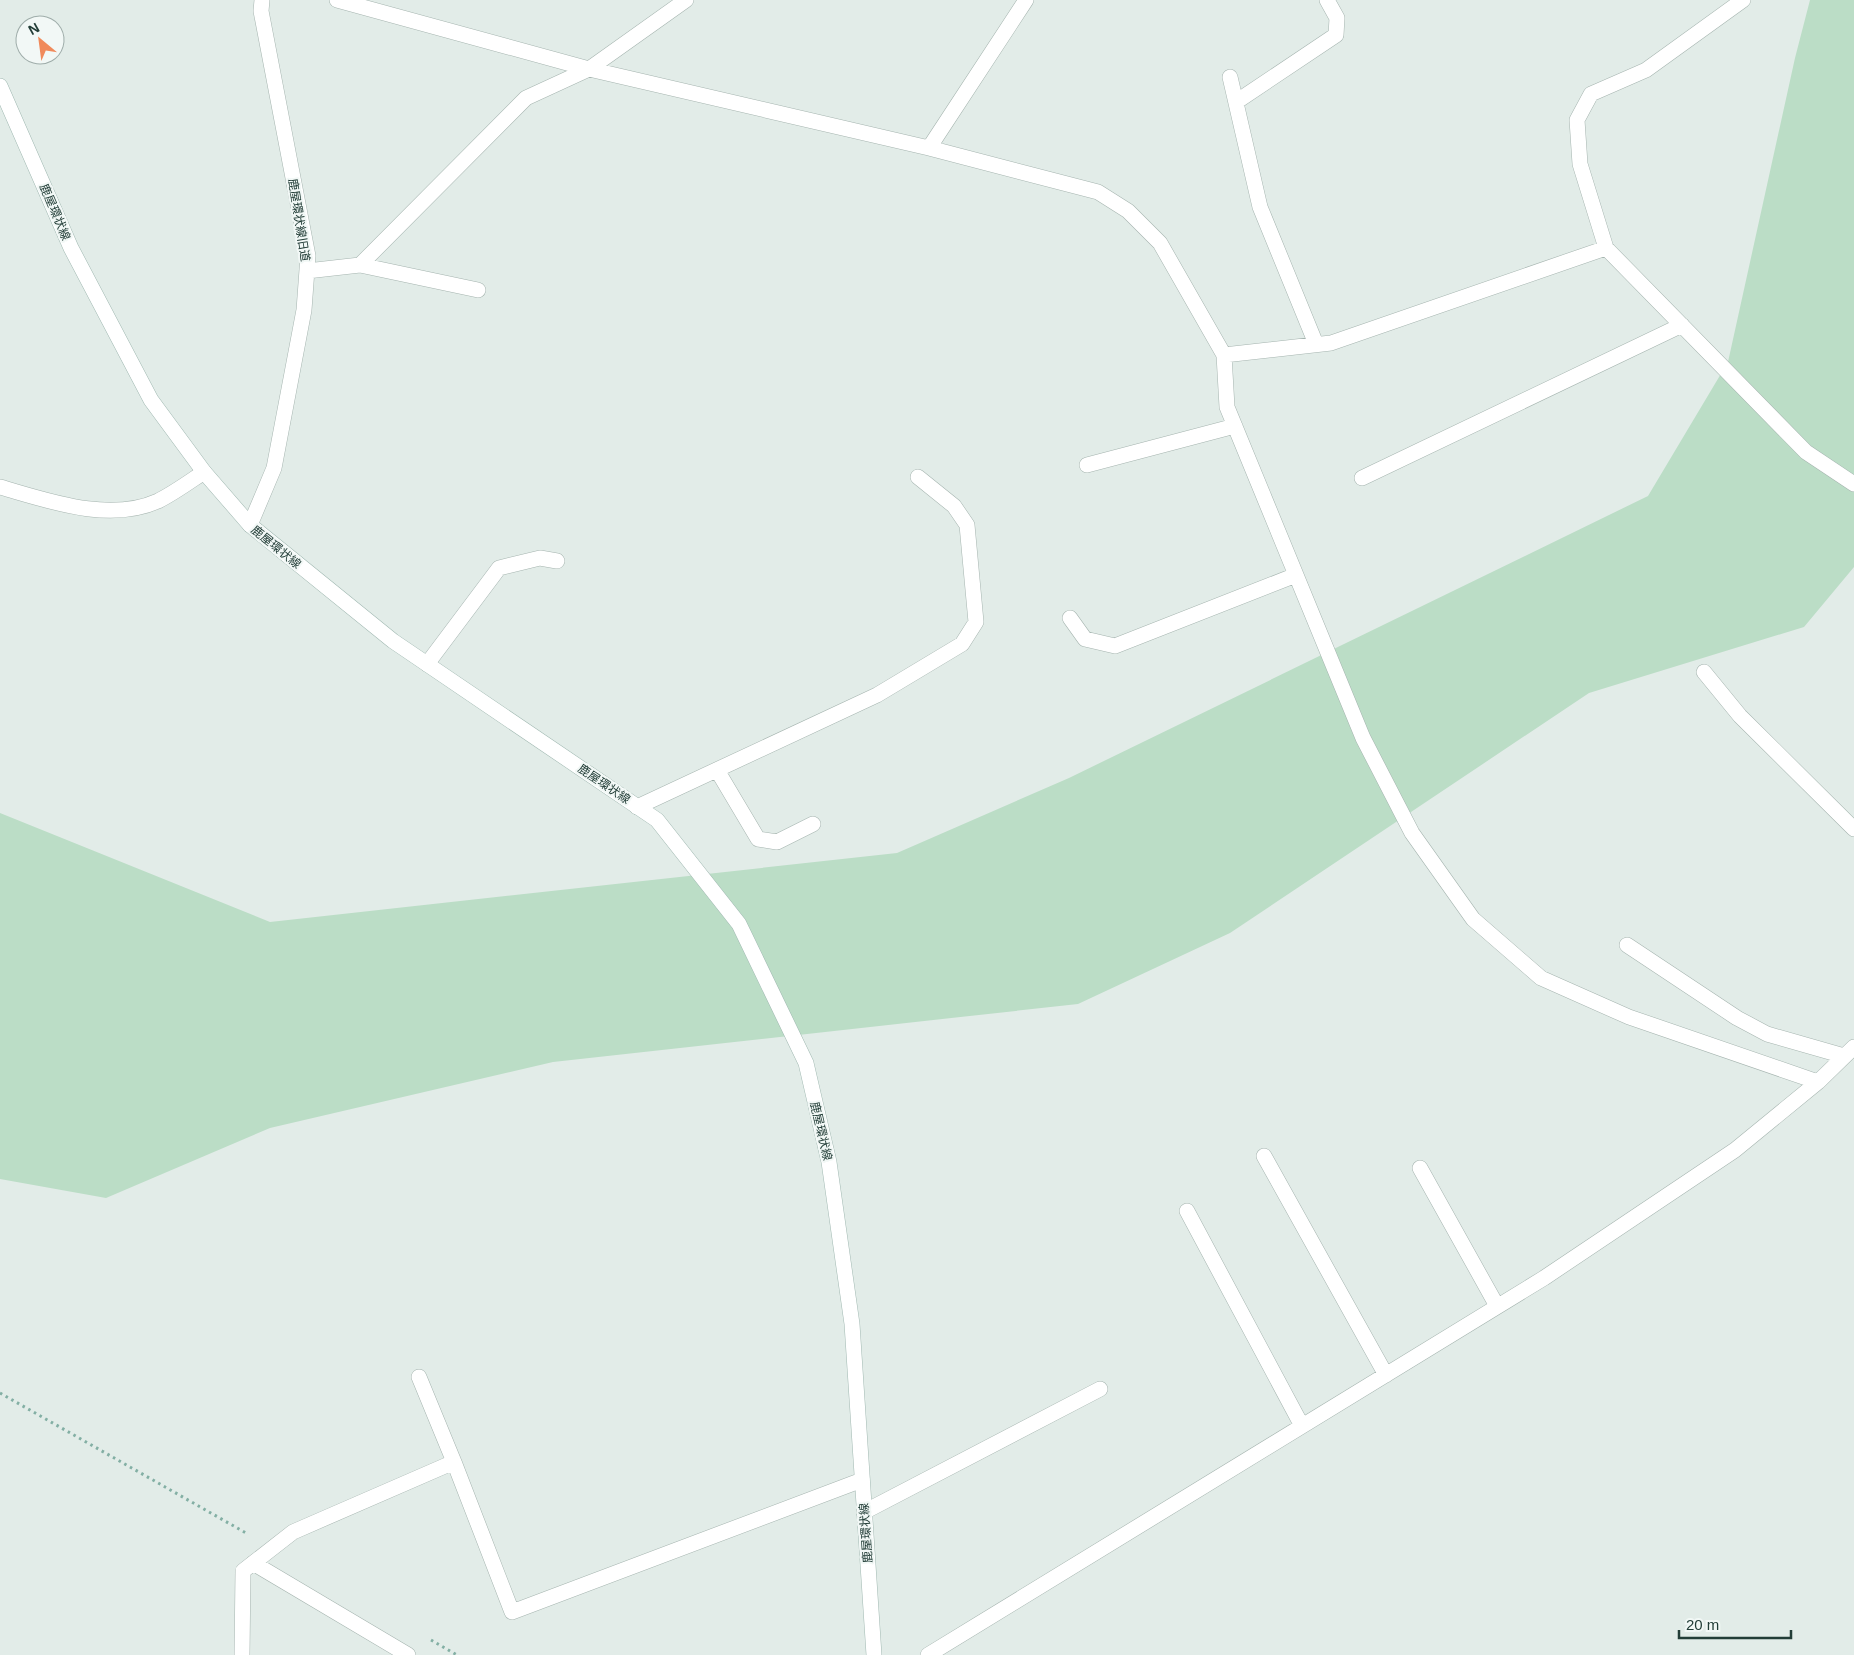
<svg xmlns="http://www.w3.org/2000/svg" width="1854" height="1655" viewBox="0 0 1854 1655" font-family="Helvetica,'Noto Sans JP',sans-serif">
<rect width="100%" height="100%" fill="#e2ece8"/>
<path fill="#bbddc6" d="M1810,0H1854V567L1804,627L1589,693L1230,933L1078,1004L553,1062L270,1128L106,1198L0,1179V813L270,922L897,853L1069,778L1648,496L1728,362L1795,58Z"/>
<g fill="none" stroke-linecap="round" stroke-linejoin="round">
<defs>
<path id="street" d="M337,0L589,69L929,148L1026,0
M1230,77L1260,207L1316,344
M1236,102L1336,35L1337,18L1327,0
M929,148L1098,192L1128,211L1160,243L1224,355L1227,407L1363,738L1412,833L1473,919L1541,978L1629,1017L1818,1082
M1606,248L1580,164L1577,120L1591,94L1646,70L1743,0
M360,265L526,98L589,69L686,0
M307,271L360,265L478,290
M1224,355L1331,343L1606,248L1806,452L1854,484
M1087,465L1235,426
M1362,478L1682,325
M0,487C49,501 109,523 158,501C174,493 189,482 204,472
M250,525L274,468L304,310L308,256L261,11L262,0
M1070,618L1085,639L1115,646L1296,575
M427,664L499,568L540,558L557,561
M1704,672L1740,716L1854,829
M717,770L758,839L777,842L813,824
M637,807L877,695L962,644L976,622L967,525L954,506L918,477
M1627,945L1737,1018L1767,1034L1844,1056
M1264,1156L1386,1375
M1420,1168L1497,1306
M1187,1211L1302,1426
M454,1462L512,1612L862,1480
M864,1512L1100,1389
M253,1563L408,1655
M242,1655L243,1571L293,1532L454,1462L419,1377
M928,1655L1544,1278L1735,1150L1818,1082L1854,1047"/>
<path id="secondary" d="M0,86L71,248L151,400L204,472L250,525L393,641L657,820L739,924L806,1063L829,1162L852,1324L874,1655"/>
</defs>
<use href="#street" stroke="#a5b4af" stroke-width="16"/>
<use href="#secondary" stroke="#a0b8b1" stroke-width="16"/>
<path stroke="#83afa4" stroke-width="3" stroke-dasharray="2.5 4" stroke-linecap="butt" d="M0,1393L246,1533
M431,1640L457,1655"/>
<use href="#street" stroke="#fff" stroke-width="15"/>
<use href="#secondary" stroke="#fff" stroke-width="15"/>
</g>
<g text-anchor="middle" dominant-baseline="central" stroke-width="4" stroke-linejoin="round" paint-order="stroke">
<g font-size="12" fill="#223d37" stroke="#f2f8f6">
<text transform="translate(55 212) rotate(67)">鹿屋環状線</text>
<text transform="translate(299 220) rotate(81)">鹿屋環状線旧道</text>
<text transform="translate(276 547) rotate(39)">鹿屋環状線</text>
<text transform="translate(604 784) rotate(34)">鹿屋環状線</text>
<text transform="translate(821 1131) rotate(77)">鹿屋環状線</text>
<text transform="translate(866 1533) rotate(-94)">鹿屋環状線</text>
</g>
</g>
<g transform="translate(40 40) rotate(331)"><circle r="24" fill="#f2f8f6" stroke="#9fadaa"/>
<path d="M0-4L9 19L0 12L-9 19Z" fill="#f08a5b"/>
<text y="-8" font-size="14" font-weight="bold" text-anchor="middle" fill="#223d37">N</text>
</g>
<path d="M1679 1630v8h112v-8" fill="none" stroke="#223d37" stroke-width="2.5"/>
<text x="1686" y="1630" font-size="15" fill="#223d37" stroke="#f2f8f6" stroke-width="4" paint-order="stroke">20 m</text>
</svg>
